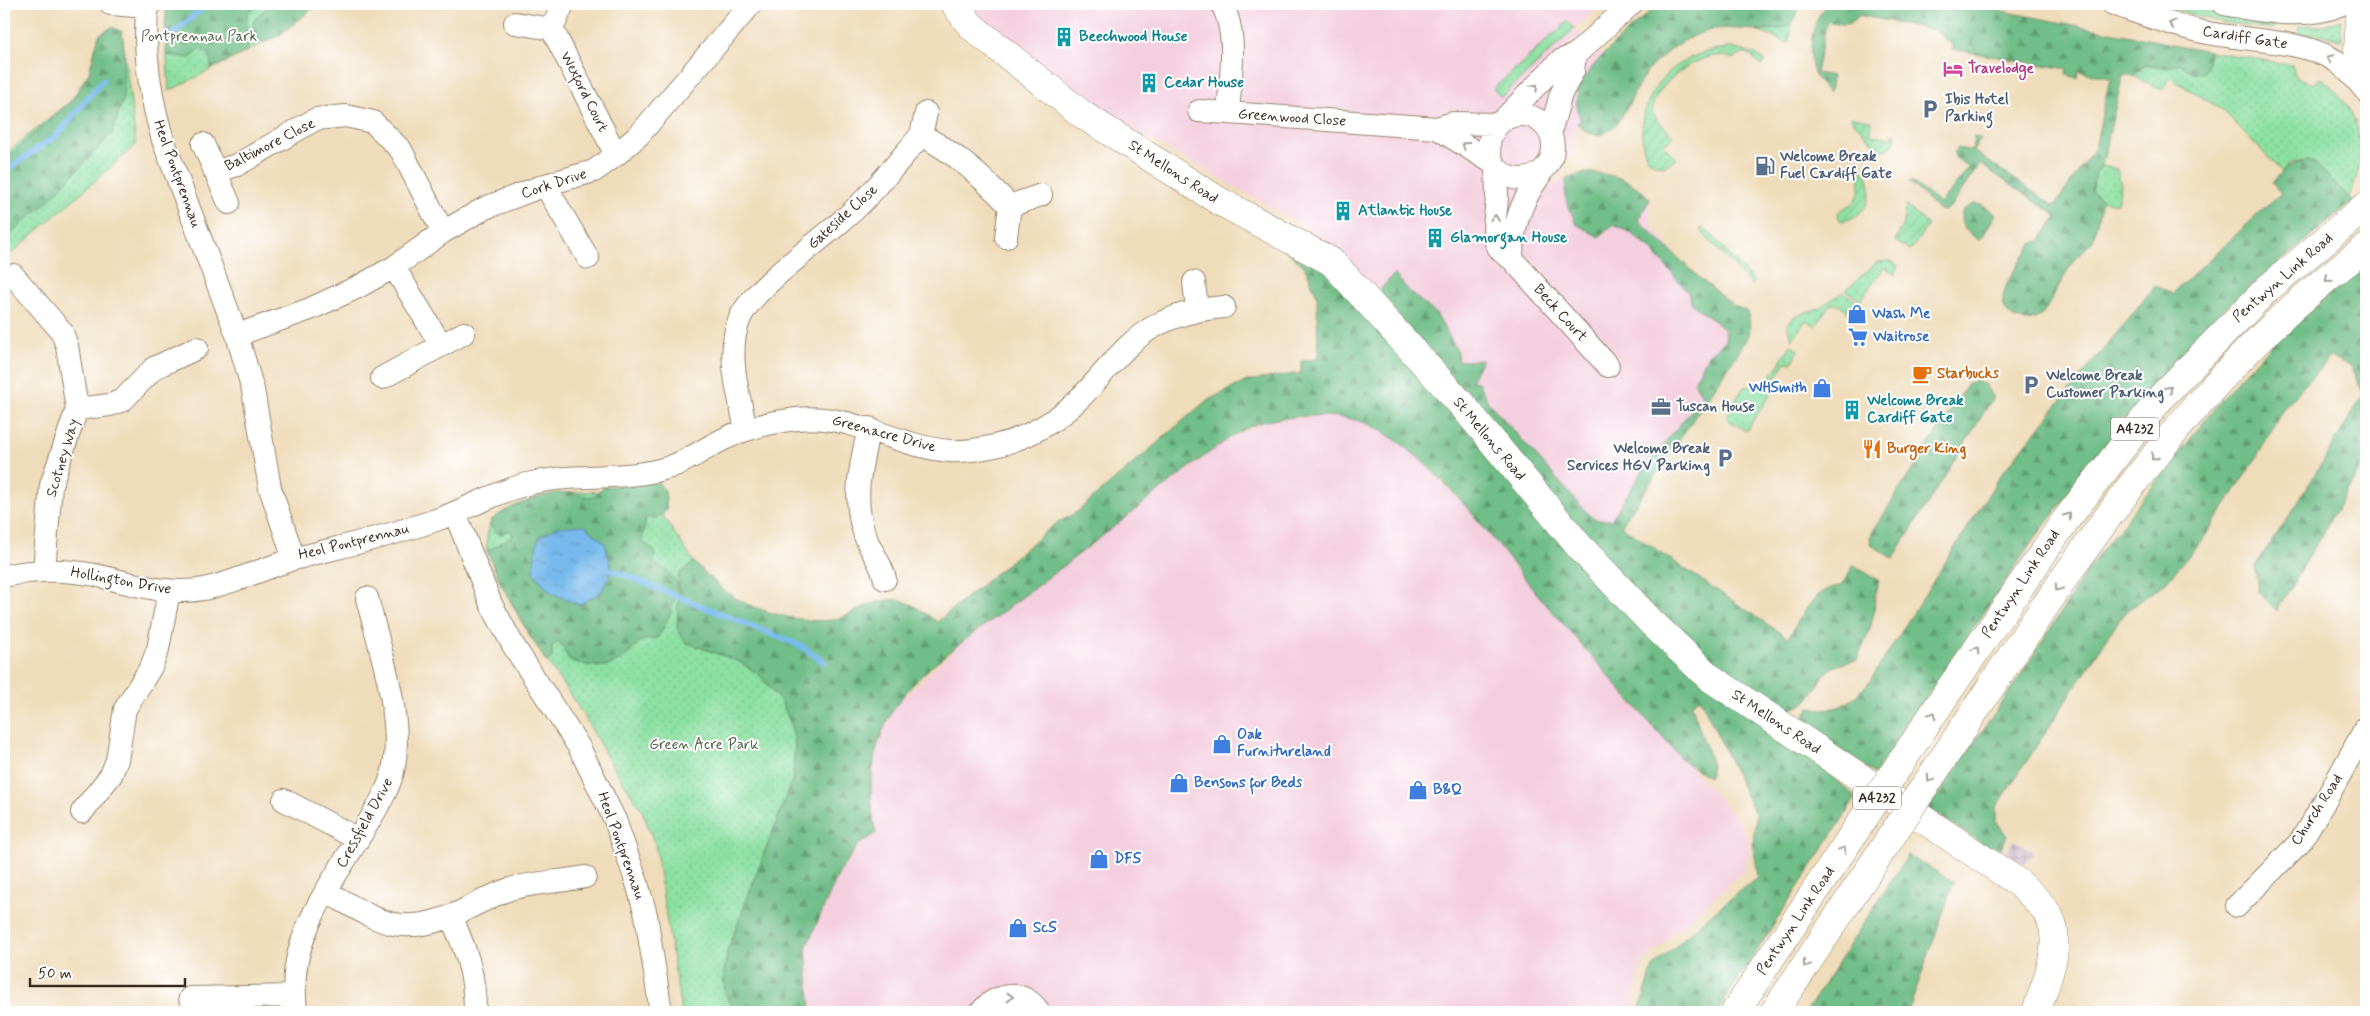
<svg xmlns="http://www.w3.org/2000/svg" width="2370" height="1016" viewBox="0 0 2370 1016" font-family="Mynerve,sans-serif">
<defs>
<pattern id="industrial-grid" width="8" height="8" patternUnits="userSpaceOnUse" patternTransform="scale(1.25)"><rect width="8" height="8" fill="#d0bdce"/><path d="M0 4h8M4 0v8" fill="none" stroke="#aa9aa7"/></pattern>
<pattern id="grass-dots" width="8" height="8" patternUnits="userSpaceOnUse" patternTransform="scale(1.25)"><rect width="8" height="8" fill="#8ce0a2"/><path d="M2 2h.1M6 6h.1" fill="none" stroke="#7ac08b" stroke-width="1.8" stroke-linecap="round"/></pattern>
<pattern id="forest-firs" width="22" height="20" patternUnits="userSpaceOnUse" patternTransform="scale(1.25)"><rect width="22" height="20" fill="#71be88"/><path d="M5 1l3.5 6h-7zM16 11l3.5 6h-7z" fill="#5e9b6f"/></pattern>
<pattern id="garden-furrows" width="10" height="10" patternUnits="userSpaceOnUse" patternTransform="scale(1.25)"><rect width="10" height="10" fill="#8ce0a2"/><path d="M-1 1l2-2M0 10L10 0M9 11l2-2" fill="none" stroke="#7ac08b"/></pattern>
<pattern id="water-ripples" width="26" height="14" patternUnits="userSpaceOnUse" patternTransform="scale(1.25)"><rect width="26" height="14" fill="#77b9ec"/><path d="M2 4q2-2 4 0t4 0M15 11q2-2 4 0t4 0" fill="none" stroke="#6397bf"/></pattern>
</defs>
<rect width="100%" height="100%" fill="#fff"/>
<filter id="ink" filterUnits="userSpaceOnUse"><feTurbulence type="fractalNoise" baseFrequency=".02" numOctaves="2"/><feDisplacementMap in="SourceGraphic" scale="10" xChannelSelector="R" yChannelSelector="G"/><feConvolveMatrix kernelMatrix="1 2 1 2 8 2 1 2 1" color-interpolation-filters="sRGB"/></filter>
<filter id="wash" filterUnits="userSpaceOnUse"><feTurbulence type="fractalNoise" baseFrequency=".0096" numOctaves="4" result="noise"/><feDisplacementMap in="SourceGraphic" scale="20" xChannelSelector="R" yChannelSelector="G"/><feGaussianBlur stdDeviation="1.12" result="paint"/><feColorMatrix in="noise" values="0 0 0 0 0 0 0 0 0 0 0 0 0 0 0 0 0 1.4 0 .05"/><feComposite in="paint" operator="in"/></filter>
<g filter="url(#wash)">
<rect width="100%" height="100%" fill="#efdcba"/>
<path fill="#f4cfde" d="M968,4H1603L1575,29L1604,56L1581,83L1577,103L1581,121L1577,123L1571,145V154L1551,184L1576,176L1593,173L1627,181L1641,189L1650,199V223L1700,285L1743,333L1705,397L1606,550L1382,294L1313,232L1110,116L1038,70L976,14Z
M1344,416L1364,423L1385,433L1412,452L1463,504L1543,600L1741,824L1749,842V856L1743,871L1643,962L1630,1012H811L806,948L839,873L857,846L876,833L869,791L873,762L889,716L899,701L958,646L1222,443L1263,422L1292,418Z"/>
<path fill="url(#industrial-grid)" d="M2014,840L2033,852L2024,865L2006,853Z"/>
<path fill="url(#grass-dots)" stroke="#648560" d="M167,4H318L281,34L169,91L165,24Z
M2153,4H2179L2227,16L2274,22L2273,29L2220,22Z
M2341,20L2342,41L2325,35L2298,33L2299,26L2325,25Z
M1793,22L1788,43L1757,31L1779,28Z
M112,27L122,32L136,145L4,260V155L71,101L89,73L99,35Z
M2209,51L2292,65L2296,76L2312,84L2321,78C2362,109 2370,152 2349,197L2316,164L2308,161L2290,163L2282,172L2223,110L2170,78L2162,90L2133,76L2146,64L2166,68L2180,63L2189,71L2196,74L2208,62Z
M2102,166L2117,169L2121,185L2117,203L2102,200L2091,191L2096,172Z
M1891,261L1898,266L1895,275L1884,267L1860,301L1846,290L1877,262Z
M1843,292L1856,301L1853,305L1856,307L1851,314L1837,304H1831L1816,326L1806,320L1792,340L1787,325L1794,317L1819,308Z
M1791,345L1799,350L1792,362H1786L1771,386L1773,391L1746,431L1727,419L1728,411L1744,387L1766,384Z
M629,490L657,507L694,562L679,574L685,642L738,661L759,674L781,702L790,721L795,742L793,778L727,952L724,993L736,1012H681L655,845L642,810L608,759L583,714L529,635L501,584L487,551V537L491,520L536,499L559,493Z"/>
<path fill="url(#forest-firs)" stroke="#567453" d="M167,4H263L247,12L248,51L211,69L210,55L201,49L190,58L166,55Z
M276,4H318L281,34L266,42L254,38C248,19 261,11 276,4Z
M1659,4H1800C1797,9 1796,16 1793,21C1784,37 1733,26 1716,29C1697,33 1680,41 1665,54C1657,61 1648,69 1642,79C1630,98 1610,161 1577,123L1581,121C1576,110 1575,94 1581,83C1596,57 1636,24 1659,4Z
M1828,4H1965L2209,51L2207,67L2204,72C2192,75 2189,70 2180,63L2167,68L2146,64L2133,76L2123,74L2102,166L2096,172L2091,190L2102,200L2093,241L2073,261L2043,314C2034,320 2026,324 2015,318C1984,302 2022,261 2033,242L2040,241L2057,216L1980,164L1951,206L1944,211L1939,210L1909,182L1911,181L1940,204L1969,168L1955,157L1954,152L1958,148L1972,151L1974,137L1981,139L1973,151L2054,206L2095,148L2110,78L2078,71L2077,78L2066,75L2067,69L1952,49V44L1934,30L1859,15C1849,28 1841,24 1827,21L1816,73L1832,76L1831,88L1828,93C1822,86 1815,78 1813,70C1807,50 1813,17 1828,4Z
M112,27L122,32L124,50L123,99L112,134L44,205L4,239V160L71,101L89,73L99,35Z
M2308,161L2316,164L2353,201L2231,303L2185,349L2120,427L2035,538L1874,774L1805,725L1804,716L1810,708C1845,711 1847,705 1870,681L2002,473L2155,286L2173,293L2281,193L2272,183C2290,164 2282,167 2308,161Z
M1586,173C1611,172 1634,181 1650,199L1638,220L1702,280L1734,306L1746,311C1756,330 1744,343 1734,359L1621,526L1788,638C1801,618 1814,587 1841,586L1854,565L1879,581C1874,591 1875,600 1874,612C1871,629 1864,644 1857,660C1816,669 1829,674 1808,700C1804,705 1793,708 1787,711L1706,660L1598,560L1371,300L1394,274L1411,293L1436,314L1457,350L1458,361L1482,360L1471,381L1478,382L1488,402L1590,516L1598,520H1611L1648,462L1703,397L1694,382L1708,355L1725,341L1724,329L1692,304L1688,292L1652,250L1632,234L1614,224L1599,237L1576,224L1565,196L1566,179Z
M1973,204L1983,205L1996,214L1981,239L1979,240C1967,232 1957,226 1963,210Z
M1262,230L1321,260L1522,484L1795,742L1856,798L1717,1012H1639L1653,967L1704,920L1758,877L1753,843L1756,816L1700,698L1691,704L1712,765L1709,777L1683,761C1637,708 1590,655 1544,602C1498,548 1429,446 1362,422C1337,413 1290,415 1263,422C1239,428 1218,447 1198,461C1165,486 1133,512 1101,537C1064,566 1026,594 989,622C955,648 912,676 891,714C870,751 867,793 876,833L857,846L839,873L806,948L811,1012H736C720,987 723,980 727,952L793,778L795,742L790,721L781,702L759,674L738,661L685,642L677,629L679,574L694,562C704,572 714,582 725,591C748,610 807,626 837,619C845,617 854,612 861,608C899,592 907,600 937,622L1054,525L1077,512L1206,401L1247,381L1301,373V361L1318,359L1317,296L1305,267Z
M2366,262V459L2277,611L2258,592L2255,566L2288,518L2364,394L2350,366L2331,356L2283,409L2257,457L2204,538L2166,582L2123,614L1996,808V821L2007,836L1998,854L1928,809L2015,684L2095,559L2238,379L2284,333Z
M1975,381L1985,385L1993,398L1893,559L1872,545L1870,538L1873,531L1968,383Z
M658,482L665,491L667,510L657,518H646L642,541L655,551L654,563L667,571L678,583C674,603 669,622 657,638L640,641C617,670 603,670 570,661L559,641L552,646V658L546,662L501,584L487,551L513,536L510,530L500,535L489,525C495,510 542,494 558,493C569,492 582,496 593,497L603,487Z
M1908,855L1954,882L1908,1012H1806Z"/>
<path fill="url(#garden-furrows)" stroke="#648560" d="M1567,22L1575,29L1501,97L1493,89Z
M1732,48L1756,54L1766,62L1761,66L1751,55L1746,53L1732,59C1707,43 1647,89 1653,113C1656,121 1668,130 1674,136L1663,145L1677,159L1665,166L1654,164C1644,157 1642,145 1642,133C1642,83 1684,49 1732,48Z
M1851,116L1872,121L1871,135L1893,138V133L1896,134C1895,144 1891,151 1880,150L1851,119Z
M1861,167C1879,187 1869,217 1842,221L1839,219L1838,213C1842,208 1848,207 1852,204C1862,195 1861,180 1857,169Z
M1906,205L1928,225L1910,251L1895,241L1902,228Z
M1702,227L1707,232L1708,231L1754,282L1751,285L1700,230Z"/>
<path fill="url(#water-ripples)" stroke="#597285" d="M584,525L605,543L612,570L601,592L579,605L550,592L534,573L535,553L539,537L557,527Z"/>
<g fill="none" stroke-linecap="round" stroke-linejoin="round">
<path stroke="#77b9ec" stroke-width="6" d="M171,36L207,4
M4,172L56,136L103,80
M612,570L801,646L825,662"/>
</g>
</g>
<g filter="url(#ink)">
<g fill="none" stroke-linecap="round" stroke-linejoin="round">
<defs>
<path id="minor" d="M111,4L147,7
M148,4C142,50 150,96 163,140L237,335L253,390L270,488L294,559
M563,4L552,29L616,155
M1222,4C1239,37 1230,78 1228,113L1437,128L1453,123L1498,124
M2113,4C2143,15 2172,25 2203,32C2244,41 2301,39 2336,61C2348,69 2357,80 2366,91
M2224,4C2262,11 2305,21 2342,4
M515,23L552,29
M1199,111L1228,113
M1489 147a32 32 0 1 1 64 0a32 32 0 1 1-64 0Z
M1501,122L1560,61L1575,55L1631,4
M1437,128L1493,163
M1550,133L1561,94L1573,71L1575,55
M921,135L926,113
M203,144L229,203
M1496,167C1496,177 1497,186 1497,195C1497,221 1484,244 1512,259L1608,366
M215,172L237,165L316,119L346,116L373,122L401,150L443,232
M545,185L588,258
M1010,206L1041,195
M1512,259C1512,226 1521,202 1540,175
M394,267L441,345
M13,275L62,332L67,346L77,409L51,485L44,570
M1194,282L1197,309
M237,335L310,309L358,287L394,267L443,232L485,208L545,185L594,171L616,155L639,135L751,4
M382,378L464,333
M77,409L110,405L123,400L154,368L197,348
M869,428C860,468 850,506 869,545C875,557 882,565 885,579
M746,430C739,394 725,353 740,318C754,287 818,243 844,219C873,194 896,164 921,135C956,153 983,178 1010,206L1006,237
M455,513L491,604L513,645L579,747L615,820L637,883L646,915L661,1012
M4,576C34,569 64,569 95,575C131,583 166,596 204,589C237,582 266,567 297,558C344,546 390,536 436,520C467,509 496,492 527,484C574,472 624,482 670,467C688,461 704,449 722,440C745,428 771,422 797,419C852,413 897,447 950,451C965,452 981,449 995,446C1027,438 1057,421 1080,398C1105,374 1124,343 1155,326C1177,314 1199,309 1224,307
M284,800L358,839
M82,812L111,775L117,760L125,709L151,667L158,649L169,591
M327,892C374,918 396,938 451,916C471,908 489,896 510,889C534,882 561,882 585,877
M2237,906L2300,842L2328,796L2366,727
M451,916C466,951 475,973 475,1012
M190,998L295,996
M296,1012C295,1000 294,987 295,974C300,921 339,872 365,828C376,809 391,787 394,766C403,716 379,646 367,598
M981,1012C996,992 1025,989 1039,1012"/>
<path id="major" d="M955,4L971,26L1083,115L1219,201L1332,262L1464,407L1579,546L1651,622L1709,677L2019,883C2029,893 2044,905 2050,918C2063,947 2045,984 2036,1012
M2361,4L2358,49L2366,84
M1949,690L2065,521L2162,396L2267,289L2366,206
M1976,709C2087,542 2201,368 2366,248
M1735,1012L1806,905
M1774,1012L1833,924"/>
</defs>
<use href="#minor" stroke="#95836c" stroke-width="24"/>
<use href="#major" stroke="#95836c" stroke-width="29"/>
<use href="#minor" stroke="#fff" stroke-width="22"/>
<use href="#major" stroke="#fff" stroke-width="28"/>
<defs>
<path id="major-bridge" d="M1806,905L1949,690
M1833,924L1976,709"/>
</defs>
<use href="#major-bridge" stroke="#95836c" stroke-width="29" stroke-linecap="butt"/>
<use href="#major-bridge" stroke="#fff" stroke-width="28"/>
</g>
<defs><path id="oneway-chevron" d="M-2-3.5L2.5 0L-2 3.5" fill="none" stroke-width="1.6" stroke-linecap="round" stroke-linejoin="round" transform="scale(1.25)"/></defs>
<g stroke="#a79f9a">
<use href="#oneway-chevron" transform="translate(2172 24) rotate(-165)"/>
<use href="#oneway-chevron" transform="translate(2330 58) rotate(-153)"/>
<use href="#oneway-chevron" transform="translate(1535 87) rotate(-46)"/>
<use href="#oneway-chevron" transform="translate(1465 145) rotate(-144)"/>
<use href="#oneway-chevron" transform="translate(1495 218) rotate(-84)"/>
<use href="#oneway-chevron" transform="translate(2328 279) rotate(140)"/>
<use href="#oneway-chevron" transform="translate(2169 389) rotate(-48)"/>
<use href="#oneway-chevron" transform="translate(2154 457) rotate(129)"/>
<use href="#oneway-chevron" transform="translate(2068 516) rotate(-54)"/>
<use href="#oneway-chevron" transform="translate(2058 588) rotate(124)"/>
<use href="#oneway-chevron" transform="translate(1976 650) rotate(-56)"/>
<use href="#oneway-chevron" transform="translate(1933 715) rotate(-56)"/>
<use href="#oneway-chevron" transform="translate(1930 779) rotate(124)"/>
<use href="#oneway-chevron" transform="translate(1843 850) rotate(-56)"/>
<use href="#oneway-chevron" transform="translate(1806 964) rotate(124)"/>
<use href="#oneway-chevron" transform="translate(1010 997) rotate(-1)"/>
</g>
</g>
<defs>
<symbol id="building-bare" viewBox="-9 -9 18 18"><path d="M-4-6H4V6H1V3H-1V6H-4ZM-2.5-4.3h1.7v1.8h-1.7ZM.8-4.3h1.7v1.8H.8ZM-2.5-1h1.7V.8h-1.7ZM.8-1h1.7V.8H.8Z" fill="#0f9aa8" stroke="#fff" stroke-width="2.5" paint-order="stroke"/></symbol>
<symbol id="hotel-bare" viewBox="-9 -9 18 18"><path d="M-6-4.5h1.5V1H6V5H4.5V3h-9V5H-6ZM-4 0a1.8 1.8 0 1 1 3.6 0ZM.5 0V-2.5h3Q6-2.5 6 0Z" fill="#d1479c" stroke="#fff" stroke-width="2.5" paint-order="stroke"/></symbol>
<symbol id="parking-bare" viewBox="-9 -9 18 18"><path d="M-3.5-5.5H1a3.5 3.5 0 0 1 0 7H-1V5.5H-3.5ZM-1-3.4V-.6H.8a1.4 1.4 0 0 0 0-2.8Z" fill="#5c6f8a" stroke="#fff" stroke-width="2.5" paint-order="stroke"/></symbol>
<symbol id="fuel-bare" viewBox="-9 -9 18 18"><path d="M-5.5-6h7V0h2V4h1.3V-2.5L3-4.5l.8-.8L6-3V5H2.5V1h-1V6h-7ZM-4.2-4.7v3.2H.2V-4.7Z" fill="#5c6f8a" stroke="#fff" stroke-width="2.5" paint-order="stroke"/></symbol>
<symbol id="shop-bare" viewBox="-9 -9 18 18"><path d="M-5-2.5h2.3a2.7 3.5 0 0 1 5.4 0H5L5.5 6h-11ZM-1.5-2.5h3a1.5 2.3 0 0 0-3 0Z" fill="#3f7fe0" stroke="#fff" stroke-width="2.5" paint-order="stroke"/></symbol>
<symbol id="supermarket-bare" viewBox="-9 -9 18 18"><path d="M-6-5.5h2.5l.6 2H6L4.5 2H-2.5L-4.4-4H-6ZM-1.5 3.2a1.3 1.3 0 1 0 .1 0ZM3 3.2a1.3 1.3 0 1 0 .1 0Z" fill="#3f7fe0" stroke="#fff" stroke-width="2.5" paint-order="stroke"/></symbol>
<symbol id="cafe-bare" viewBox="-9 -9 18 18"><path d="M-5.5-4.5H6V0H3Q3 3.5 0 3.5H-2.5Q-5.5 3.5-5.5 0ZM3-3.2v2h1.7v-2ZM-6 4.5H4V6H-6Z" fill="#e8710a" stroke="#fff" stroke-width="2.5" paint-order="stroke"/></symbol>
<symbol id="office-bare" viewBox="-9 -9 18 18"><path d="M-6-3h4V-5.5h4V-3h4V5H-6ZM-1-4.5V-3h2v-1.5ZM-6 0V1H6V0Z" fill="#5c6f8a" stroke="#fff" stroke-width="2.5" paint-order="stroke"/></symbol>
<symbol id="restaurant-bare" viewBox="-9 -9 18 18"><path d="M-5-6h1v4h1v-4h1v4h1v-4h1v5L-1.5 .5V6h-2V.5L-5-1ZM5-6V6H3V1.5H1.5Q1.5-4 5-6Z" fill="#e8710a" stroke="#fff" stroke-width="2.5" paint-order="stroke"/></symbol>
</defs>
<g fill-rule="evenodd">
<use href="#building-bare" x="1050" y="23" width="28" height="28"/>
<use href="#hotel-bare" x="1939" y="55" width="28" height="28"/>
<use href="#building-bare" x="1135" y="69" width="28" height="28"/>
<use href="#parking-bare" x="1916" y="95" width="28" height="28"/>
<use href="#fuel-bare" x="1751" y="152" width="28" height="28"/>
<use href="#building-bare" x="1329" y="197" width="28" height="28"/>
<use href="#building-bare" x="1421" y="224" width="28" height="28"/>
<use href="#shop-bare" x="1843" y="300" width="28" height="28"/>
<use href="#supermarket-bare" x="1844" y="323" width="28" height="28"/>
<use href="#cafe-bare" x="1908" y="360" width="28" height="28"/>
<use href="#parking-bare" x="2017" y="371" width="28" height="28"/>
<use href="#shop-bare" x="1808" y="374" width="28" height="28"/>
<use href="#office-bare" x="1647" y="393" width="28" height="28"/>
<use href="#building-bare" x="1838" y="396" width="28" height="28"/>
<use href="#restaurant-bare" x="1858" y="435" width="28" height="28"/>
<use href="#parking-bare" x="1711" y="444" width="28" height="28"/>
<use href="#shop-bare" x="1208" y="730" width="28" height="28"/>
<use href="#shop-bare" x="1165" y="769" width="28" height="28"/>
<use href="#shop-bare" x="1404" y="776" width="28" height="28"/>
<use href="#shop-bare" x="1085" y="845" width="28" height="28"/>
<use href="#shop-bare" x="1004" y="914" width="28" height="28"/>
</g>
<g text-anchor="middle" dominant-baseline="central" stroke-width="4" stroke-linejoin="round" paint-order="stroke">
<g fill="#fff" stroke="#766a62" stroke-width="1">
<rect x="2111" y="417.5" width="48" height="23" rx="4"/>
<rect x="1853" y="786.5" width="48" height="23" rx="4"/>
</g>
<g font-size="14" font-weight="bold" fill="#3b2a1e">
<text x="2135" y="429">A4232</text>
<text x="1877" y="798">A4232</text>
</g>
<g font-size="15" fill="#536146" stroke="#fff">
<text x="199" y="37">Pontprennau Park</text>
<text x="704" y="745">Green Acre Park</text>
</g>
<g font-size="15" font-weight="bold" fill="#0d838f" stroke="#fff" text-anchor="start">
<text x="1079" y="37">Beechwood House</text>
<text x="1164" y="83">Cedar House</text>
<text x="1358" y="211">Atlantic House</text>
<text x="1450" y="238">Glamorgan House</text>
<text x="1867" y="401">Welcome Break<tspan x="1867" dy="17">Cardiff Gate</tspan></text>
</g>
<g font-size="15" fill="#3b2a1e" stroke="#fff">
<text transform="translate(2245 38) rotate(9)">Cardiff Gate</text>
<text transform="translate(584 92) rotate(63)">Wexford Court</text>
<text transform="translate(1292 118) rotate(4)">Greenwood Close</text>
<text transform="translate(270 145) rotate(-27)">Baltimore Close</text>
<text transform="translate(1173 172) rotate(33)">St Mellons Road</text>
<text transform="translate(177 174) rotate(70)">Heol Pontprennau</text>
<text transform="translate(554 184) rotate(-18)">Cork Drive</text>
<text transform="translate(843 217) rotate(-42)">Gateside Close</text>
<text transform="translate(2283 278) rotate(-41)">Pentwyn Link Road</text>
<text transform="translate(1560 313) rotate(48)">Beck Court</text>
<text transform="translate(884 434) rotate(15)">Greenacre Drive</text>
<text transform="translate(1489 439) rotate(50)">St Mellons Road</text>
<text transform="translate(63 458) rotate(-73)">Scotney Way</text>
<text transform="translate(354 542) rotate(-14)">Heol Pontprennau</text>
<text transform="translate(121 581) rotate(10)">Hollington Drive</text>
<text transform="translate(2021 584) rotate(-56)">Pentwyn Link Road</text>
<text transform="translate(1776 722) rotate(34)">St Mellons Road</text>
<text transform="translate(2317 810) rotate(-57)">Church Road</text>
<text transform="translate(365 823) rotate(-61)">Cressfield Drive</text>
<text transform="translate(621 846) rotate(70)">Heol Pontprennau</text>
<text transform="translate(1796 921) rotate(-56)">Pentwyn Link Road</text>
</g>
<g font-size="15" font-weight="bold" fill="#b23c85" stroke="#fff" text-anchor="start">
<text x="1968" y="69">Travelodge</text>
</g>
<g font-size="15" font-weight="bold" fill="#4e5e75" stroke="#fff" text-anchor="start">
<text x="1945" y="100">Ibis Hotel<tspan x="1945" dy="17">Parking</tspan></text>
<text x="1780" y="157">Welcome Break<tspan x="1780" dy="17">Fuel Cardiff Gate</tspan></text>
<text x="2046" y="376">Welcome Break<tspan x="2046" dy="17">Customer Parking</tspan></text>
<text x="1676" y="407">Tuscan House</text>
<text x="1710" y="449" text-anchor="end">Welcome Break<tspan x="1710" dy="17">Services HGV Parking</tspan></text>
</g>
<g font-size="15" font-weight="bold" fill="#366cbe" stroke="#fff" text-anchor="start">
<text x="1872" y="314">Wash Me</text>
<text x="1873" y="337">Waitrose</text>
<text x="1807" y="388" text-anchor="end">WHSmith</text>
<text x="1237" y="735">Oak<tspan x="1237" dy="17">Furnitureland</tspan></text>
<text x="1194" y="783">Bensons for Beds</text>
<text x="1433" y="790">B&amp;Q</text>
<text x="1114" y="859">DFS</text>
<text x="1033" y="928">ScS</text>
</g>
<g font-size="15" font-weight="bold" fill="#c56008" stroke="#fff" text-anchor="start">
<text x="1937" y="374">Starbucks</text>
<text x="1887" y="449">Burger King</text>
</g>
</g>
<rect width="2370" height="1016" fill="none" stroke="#fff" stroke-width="20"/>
<path d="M30 978v8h155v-8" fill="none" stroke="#3b2a1e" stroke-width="2.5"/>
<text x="38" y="978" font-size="15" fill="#3b2a1e" stroke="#ffffff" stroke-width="4" paint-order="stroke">50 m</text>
</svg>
